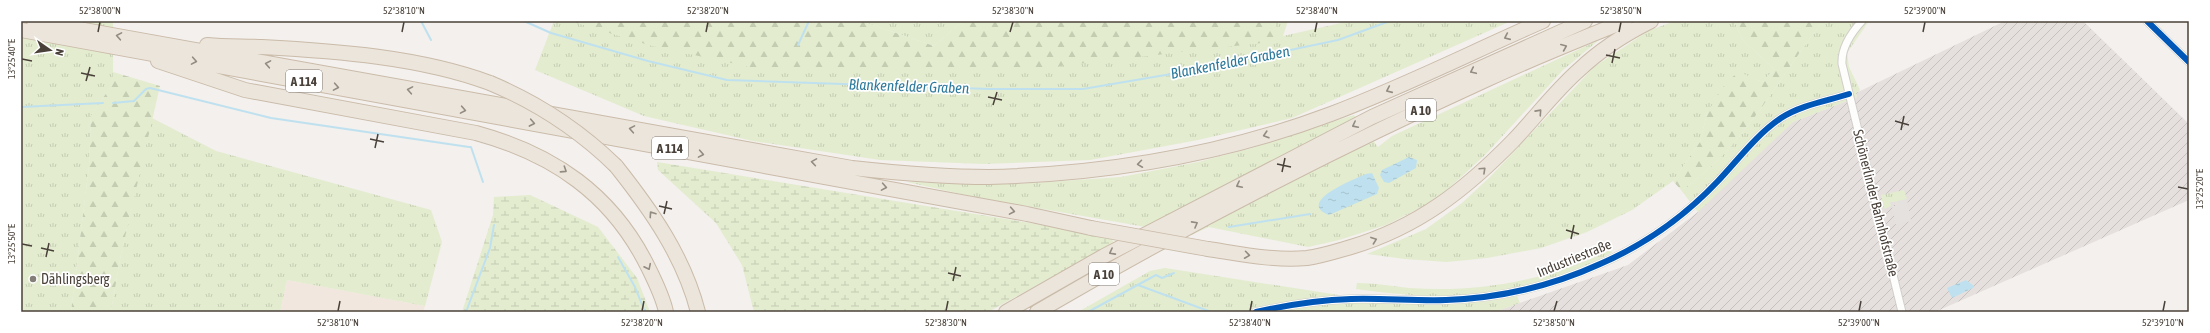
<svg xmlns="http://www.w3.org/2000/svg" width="2210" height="333" viewBox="0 0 2210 333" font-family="'Asap Condensed',sans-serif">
<defs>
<pattern id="industrial-furrows" width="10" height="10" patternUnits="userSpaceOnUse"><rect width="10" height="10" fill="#e5e0dd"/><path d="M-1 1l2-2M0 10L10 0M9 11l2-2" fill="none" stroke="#c6c1be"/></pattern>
<pattern id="grass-tufts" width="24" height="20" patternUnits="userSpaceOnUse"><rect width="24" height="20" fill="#e3ecce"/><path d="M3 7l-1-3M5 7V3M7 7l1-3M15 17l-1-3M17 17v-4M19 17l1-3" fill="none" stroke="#c4ccb2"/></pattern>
<pattern id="forest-firs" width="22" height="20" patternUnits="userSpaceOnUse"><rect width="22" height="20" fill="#e3ecce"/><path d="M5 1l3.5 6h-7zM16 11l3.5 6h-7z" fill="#c4ccb2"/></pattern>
<pattern id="wetland-marsh" width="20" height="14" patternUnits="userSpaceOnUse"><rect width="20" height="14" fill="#e3ecce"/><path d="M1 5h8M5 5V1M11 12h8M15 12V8" fill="none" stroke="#c4ccb2"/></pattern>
<pattern id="water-ripples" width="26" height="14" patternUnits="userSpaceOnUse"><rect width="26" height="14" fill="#bfe1ef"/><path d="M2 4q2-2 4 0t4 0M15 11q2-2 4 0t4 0" fill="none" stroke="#a6c2ce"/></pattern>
</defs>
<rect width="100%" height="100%" fill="#f3f0ed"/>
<path fill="#f2e7de" d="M287,280L425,306L423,312H280Z"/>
<path fill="url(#industrial-furrows)" d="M2005,21H2083L2189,124V200L1935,312H1500V310L1628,265L1698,212L1765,146L1793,122L1857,97L1856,93Z"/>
<path fill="url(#grass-tufts)" d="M21,21H113V83L91,116L89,166L71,312H21Z
M554,21H573L750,67L1278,41L1275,21H1288L1283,36L1350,21H1511L1292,118L1198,140L1090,160L984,164L880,160L753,141L644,116L535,70Z
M861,21H963L934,46Z
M1675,21H1737L1735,23L1742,39L1774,69L1763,82L1739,73L1707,113L1700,142L1673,181L1632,210L1587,232L1541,248L1487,258L1447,262L1405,259L1367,254L1426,229L1462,203L1491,176L1594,67L1648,31Z
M1823,21H1869L1847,53L1849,67L1860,90L1856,93L1857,97L1793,122L1698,212L1681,190C1743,150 1778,78 1823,21Z
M1599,40L1563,70L1485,155L1448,189L1422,207L1386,225L1339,240L1308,247L1209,227L1191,235L975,197L907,182L1017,184L1121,177L1198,162L1252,148L1354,115L1378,147L1392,136Z
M152,118L216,151L431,210L442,242L425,306L287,280L280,312H111L120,259Z
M1904,190L1907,199L1895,202V206V202H1890L1891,206L1884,209L1881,195Z
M1608,251L1613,252C1571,275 1520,294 1471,296C1433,298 1394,294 1356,289L1357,283C1374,283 1391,286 1409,288C1477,293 1546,281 1608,251Z
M1165,268L1345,296L1427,304L1487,301L1517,296L1520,303L1500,310V312H1078L1150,271Z"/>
<path fill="url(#forest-firs)" d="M570,21H861L934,46L963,21H1275L1279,41L1042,68L750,67L652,46Z
M1737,21H1823C1778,78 1743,150 1681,190L1673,181L1700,142L1707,113L1727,81L1739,72L1763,82L1774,69L1742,39L1735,23Z
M113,72L160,86L120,259L111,312H71L89,166L91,116L113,83Z"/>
<path fill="url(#wetland-marsh)" d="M657,162L1110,236L1114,243L988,312H754L742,265L716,223L658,170Z
M530,195L598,227L637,278L650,312H462L493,215L494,197Z"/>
<path fill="#e5e1de" d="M1907,199L1911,221L1896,225L1892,206H1895V202Z"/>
<path fill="url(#water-ripples)" d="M1409,157L1417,160L1416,168L1389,183L1384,182L1380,175L1382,170Z
M1372,173L1379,188L1377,194L1329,215C1295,202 1355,179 1366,174Z
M1966,280L1974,286L1973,288L1952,298L1947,288Z"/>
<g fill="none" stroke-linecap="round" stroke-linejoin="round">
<path stroke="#bfe1ef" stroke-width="2" d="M421,21L431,40
M524,21L551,33L648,61L727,80L989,89H1083L1189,71L1338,40L1390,21
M798,45L809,21
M113,103L134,101L146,89L150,88L271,118L469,147H471L483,182
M21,107L103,103
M1229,227L1310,214
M618,257L635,287L645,312
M1138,285L1211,312
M466,312L490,248L494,225
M1088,312L1156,275L1162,278L1174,273"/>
<defs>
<path id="minor" d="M1862,21C1851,33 1841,47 1842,64L1902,312
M2147,21L2189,62
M1256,312C1287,305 1319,300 1351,299C1382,298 1415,301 1446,300C1499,298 1552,286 1600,264C1644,245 1685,216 1718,181C1738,160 1756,135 1781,118C1801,105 1827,101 1849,94"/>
<path id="motorway" d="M34,21L852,168C898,173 943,177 989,177C1105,174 1222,155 1331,114C1403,87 1472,52 1543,21
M21,30L1027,214L1091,228
M207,45C226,47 244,46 262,47C336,51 420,57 490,83
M158,61L245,90L476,133C553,154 612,194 648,267C655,281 663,297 666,312
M616,166C651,210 684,257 698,312
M1208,249C1241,254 1274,261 1307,258C1322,256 1337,251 1351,247C1418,227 1465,190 1513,141C1535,118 1555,91 1579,70C1600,50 1625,34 1651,21
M1006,312L1104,256L1372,117L1585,21
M1037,312C1183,227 1334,149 1488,79C1533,58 1579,40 1625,21"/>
</defs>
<use href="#minor" stroke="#d1cecb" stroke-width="9"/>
<use href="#motorway" stroke="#cabba9" stroke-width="16"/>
<use href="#minor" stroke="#fdfdfc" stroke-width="7"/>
<use href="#motorway" stroke="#ece5db" stroke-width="14"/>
<defs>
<path id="motorway-bridge" d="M490,83C538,103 579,130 616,166
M1091,228L1208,249"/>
</defs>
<use href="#motorway-bridge" stroke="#cabba9" stroke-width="16" stroke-linecap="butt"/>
<use href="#motorway-bridge" stroke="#ece5db" stroke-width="14"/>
<defs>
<path id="cycleway" d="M2147,21L2189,62
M1256,312C1287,305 1319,300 1351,299C1382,298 1415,301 1446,300C1499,298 1552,286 1600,264C1644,245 1685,216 1718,181C1738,160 1756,135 1781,118C1801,105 1827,101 1849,94"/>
</defs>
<use href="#cycleway" stroke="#fff" stroke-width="8"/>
<use href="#cycleway" stroke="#0057b8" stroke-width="6"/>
</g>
<defs><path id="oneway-chevron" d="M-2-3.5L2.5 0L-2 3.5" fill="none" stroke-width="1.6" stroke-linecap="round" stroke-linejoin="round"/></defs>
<g stroke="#928b82">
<use href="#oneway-chevron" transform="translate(119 36) rotate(-170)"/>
<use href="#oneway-chevron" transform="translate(1507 37) rotate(156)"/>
<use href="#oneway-chevron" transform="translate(1564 47) rotate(-23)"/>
<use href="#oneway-chevron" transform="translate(194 61) rotate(10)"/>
<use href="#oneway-chevron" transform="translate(268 64) rotate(-170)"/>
<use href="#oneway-chevron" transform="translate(1473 71) rotate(155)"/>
<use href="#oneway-chevron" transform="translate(336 87) rotate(10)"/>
<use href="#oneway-chevron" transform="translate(410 90) rotate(-170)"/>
<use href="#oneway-chevron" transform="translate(1389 90) rotate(156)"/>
<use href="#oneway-chevron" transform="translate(463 110) rotate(10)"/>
<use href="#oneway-chevron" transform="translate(1539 112) rotate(-48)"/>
<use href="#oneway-chevron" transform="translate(532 123) rotate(11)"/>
<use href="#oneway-chevron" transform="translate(1355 125) rotate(153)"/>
<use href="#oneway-chevron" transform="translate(632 129) rotate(-170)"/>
<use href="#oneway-chevron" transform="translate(1266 135) rotate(163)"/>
<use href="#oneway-chevron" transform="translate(701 154) rotate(10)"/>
<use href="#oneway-chevron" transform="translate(814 162) rotate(-171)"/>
<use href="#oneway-chevron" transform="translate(1140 164) rotate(172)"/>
<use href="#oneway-chevron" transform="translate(564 170) rotate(33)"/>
<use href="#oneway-chevron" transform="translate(1483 170) rotate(-43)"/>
<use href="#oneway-chevron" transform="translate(1239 185) rotate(153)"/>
<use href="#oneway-chevron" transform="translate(884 187) rotate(10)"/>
<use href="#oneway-chevron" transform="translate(1012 211) rotate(10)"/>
<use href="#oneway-chevron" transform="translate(652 214) rotate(-124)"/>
<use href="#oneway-chevron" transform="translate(1195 224) rotate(-29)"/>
<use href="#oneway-chevron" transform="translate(1374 240) rotate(-20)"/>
<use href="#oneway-chevron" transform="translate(1112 252) rotate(152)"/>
<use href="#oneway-chevron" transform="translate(1247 255) rotate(8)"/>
<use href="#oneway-chevron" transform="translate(648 267) rotate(64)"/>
</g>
<path fill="none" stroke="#494139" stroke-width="1.5" d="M98,32L100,22M402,32L404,22M706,32L708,22M1010,32L1013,22M1315,32L1317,22M1619,32L1621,22M1923,32L1925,22M1606,55L1620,58M22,59L32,61M1612,63L1615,49M81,73L95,76M86,81L90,67M988,97L1002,100M993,105L997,92M1895,121L1909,125M1901,130L1904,116M370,139L384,142M375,148L378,134M1277,164L1291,167M1282,172L1285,158M2178,187L2188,189M659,206L672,209M664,214L667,201M1566,230L1579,234M1571,239L1574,225M22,244L32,246M41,248L54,251M46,257L49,243M948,273L961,276M953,281L956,267M338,311L340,301M642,311L644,301M946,311L948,301M1250,311L1252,301M1554,311L1557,301M1859,311L1861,301M2163,311L2165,301"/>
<circle fill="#847e78" stroke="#fff" stroke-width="1.5" cx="33" cy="279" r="4"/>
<g text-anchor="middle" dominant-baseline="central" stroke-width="3.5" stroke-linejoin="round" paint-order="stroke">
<g fill="#fff" stroke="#807a74" stroke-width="1">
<rect x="286" y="70" width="36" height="22" rx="3"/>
<rect x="1406" y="99" width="30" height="22" rx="3"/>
<rect x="652" y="137" width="36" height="22" rx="3"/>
<rect x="1089" y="263" width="30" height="22" rx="3"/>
</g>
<g font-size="13" font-weight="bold" fill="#494139">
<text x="304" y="81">A 114</text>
<text x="1421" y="110">A 10</text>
<text x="670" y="148">A 114</text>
<text x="1104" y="274">A 10</text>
</g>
<g font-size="14" fill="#494139" stroke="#fff">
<text transform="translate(1876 203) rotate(76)">Schönerlinder Bahnhofstraße</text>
<text transform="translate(1574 258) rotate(-22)">Industriestraße</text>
</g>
<g font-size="14" fill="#494139" stroke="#fff" text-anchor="start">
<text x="41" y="279">Dählingsberg</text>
</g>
<g font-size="15" font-style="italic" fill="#2d799c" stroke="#fff">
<text transform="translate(1230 62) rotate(-11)">Blankenfelder Graben</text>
<text transform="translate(909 86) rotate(2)">Blankenfelder Graben</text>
</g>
</g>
<rect width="2210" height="333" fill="none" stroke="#ffffff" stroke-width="44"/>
<g transform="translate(50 50) rotate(103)" stroke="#ffffff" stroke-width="3" paint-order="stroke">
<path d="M0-3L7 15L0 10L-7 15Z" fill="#494139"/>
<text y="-6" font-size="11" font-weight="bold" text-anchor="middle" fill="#494139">N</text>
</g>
<rect x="22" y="22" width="2166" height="289" fill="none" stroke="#494139" stroke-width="1.5"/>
<g font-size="10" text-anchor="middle" fill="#494139">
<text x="100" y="14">52°38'00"N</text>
<text x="404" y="14">52°38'10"N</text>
<text x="708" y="14">52°38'20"N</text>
<text x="1013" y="14">52°38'30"N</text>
<text x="1317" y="14">52°38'40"N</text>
<text x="1621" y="14">52°38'50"N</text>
<text x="1925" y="14">52°39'00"N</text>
<text transform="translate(11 59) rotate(-90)" y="4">13°25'40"E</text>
<text transform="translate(2199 189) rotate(-90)" y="4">13°25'20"E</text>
<text transform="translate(11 244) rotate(-90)" y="4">13°25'50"E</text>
<text x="338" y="326">52°38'10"N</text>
<text x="642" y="326">52°38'20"N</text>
<text x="946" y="326">52°38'30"N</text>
<text x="1250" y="326">52°38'40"N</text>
<text x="1554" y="326">52°38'50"N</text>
<text x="1859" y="326">52°39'00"N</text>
<text x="2163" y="326">52°39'10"N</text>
</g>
</svg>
